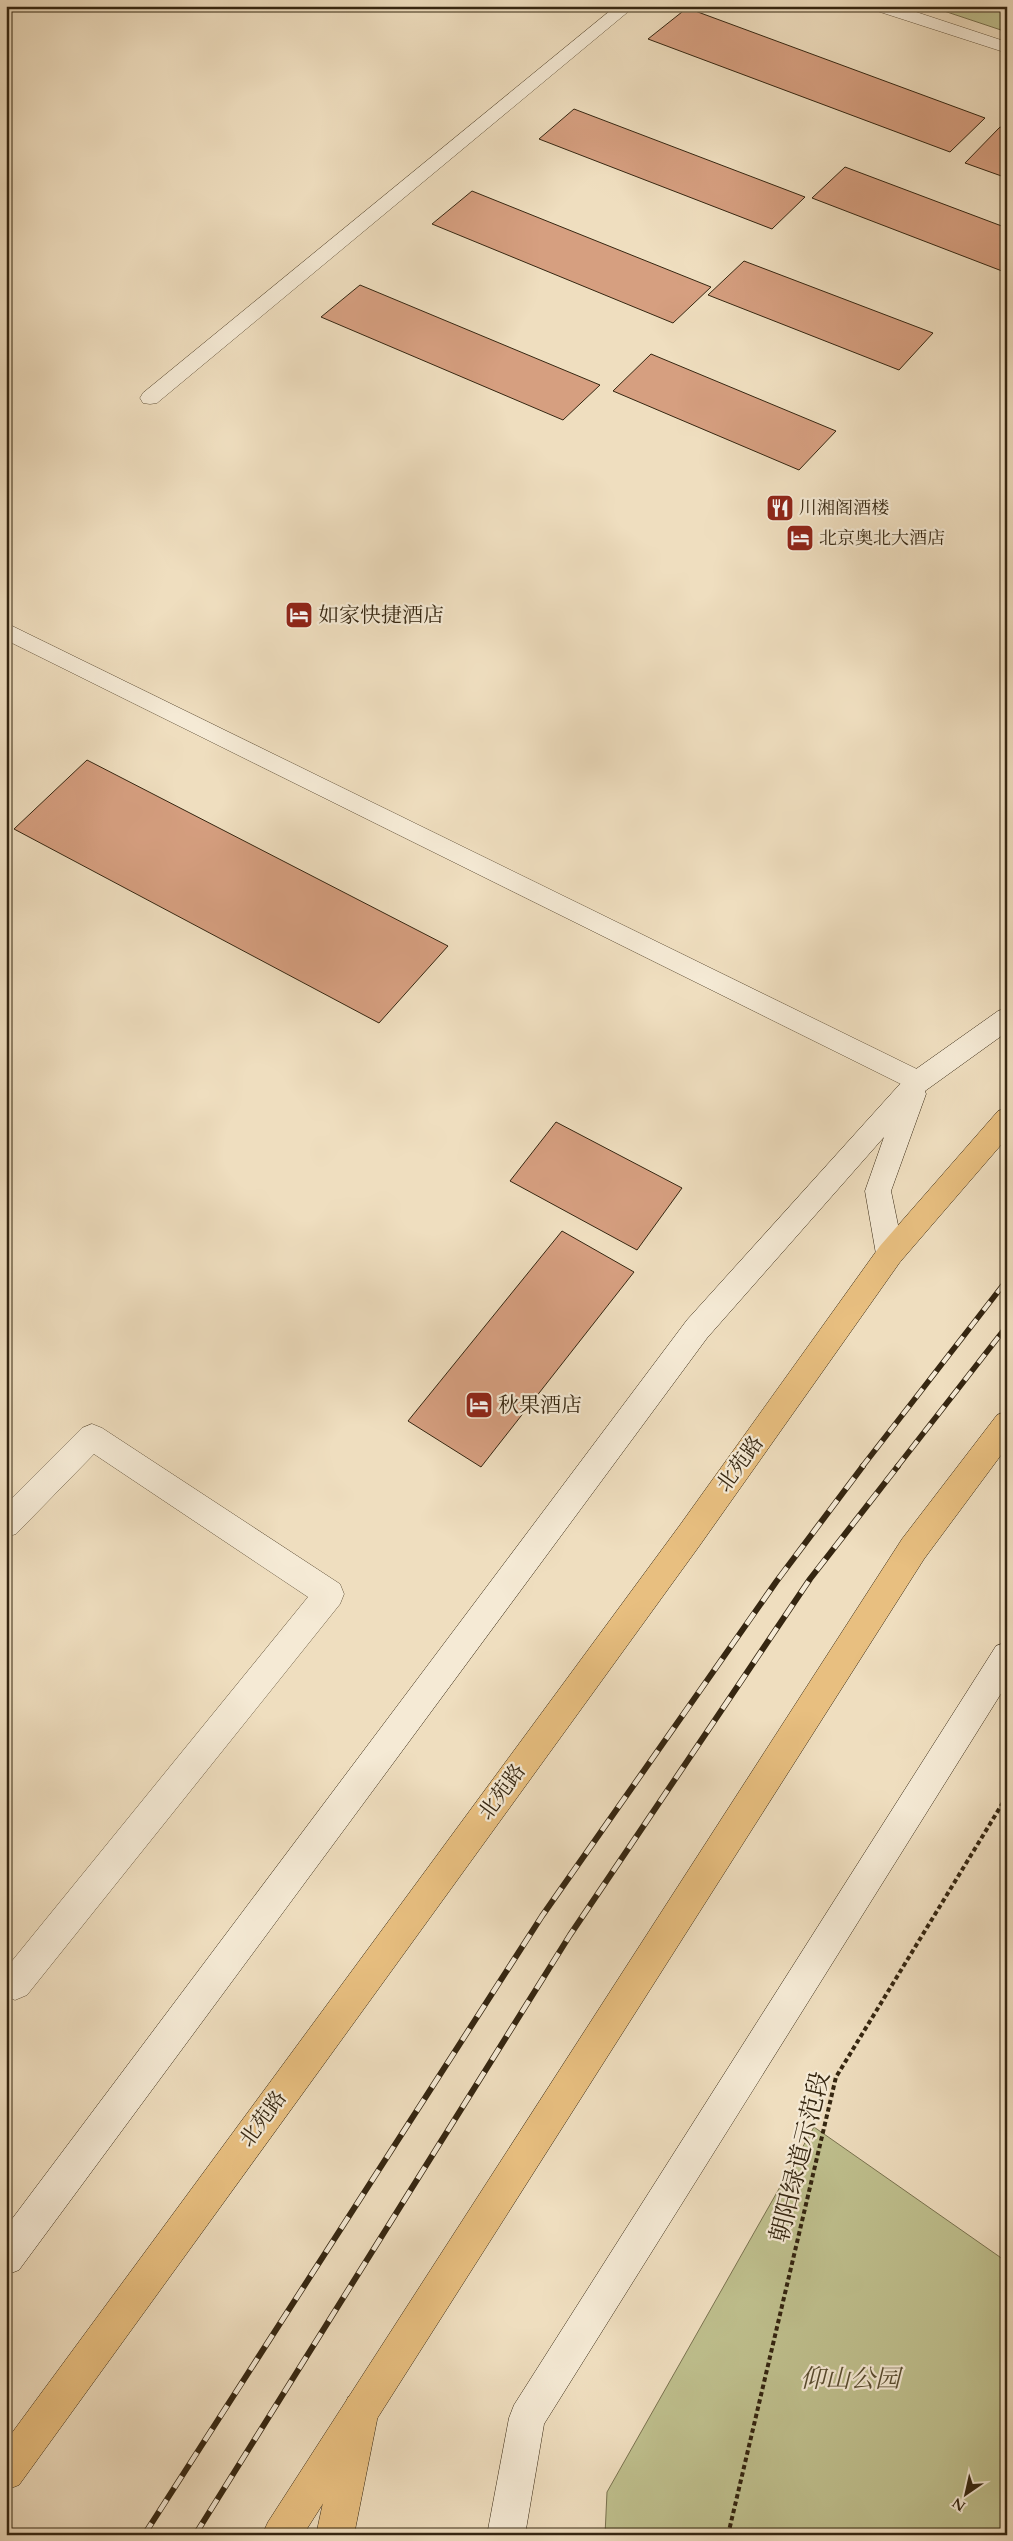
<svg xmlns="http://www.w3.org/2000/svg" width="1013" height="2541" viewBox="0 0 1013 2541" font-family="Cardo,'Noto Serif SC',serif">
<rect width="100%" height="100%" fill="#efdebf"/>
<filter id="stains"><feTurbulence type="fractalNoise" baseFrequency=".004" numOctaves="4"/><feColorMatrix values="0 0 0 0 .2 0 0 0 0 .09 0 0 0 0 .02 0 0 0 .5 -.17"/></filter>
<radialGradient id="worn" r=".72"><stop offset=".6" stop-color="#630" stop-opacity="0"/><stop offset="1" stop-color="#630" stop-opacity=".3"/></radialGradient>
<path fill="#bfc08e" stroke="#7a7350" d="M929,6H1007V32Z
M814,2127L1007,2262V2535H605L607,2492Z"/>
<path fill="#d69f80" stroke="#352611" d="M687,8L985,118L950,152L648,39Z
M574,109L805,197L772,229L539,139Z
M1000,127L1007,129V178L965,163Z
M845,167L1007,228V265L1002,271L812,198Z
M472,191L711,287L673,323L432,224Z
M744,261L933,333L899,370L708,295Z
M360,285L600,385L563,420L321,317Z
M651,354L836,431L799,470L613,391Z
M87,760L448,946L379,1023L14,829Z
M556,1122L682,1188L637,1250L510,1181Z
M562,1231L634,1272L481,1467L408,1421Z"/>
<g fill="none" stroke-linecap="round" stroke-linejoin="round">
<defs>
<path id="street" d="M616,6H635L157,403L150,404L143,403L140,398L143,393Z
M872,6H898L1007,42V53L874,10Z
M6,623L927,1074L931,1081L927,1088L918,1091L909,1088L6,640Z
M92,1424L102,1428L340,1584L344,1594L340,1604L27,1995L15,2000L6,1996V1959L12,1961L308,1597L94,1454L16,1534L6,1537V1504L82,1428Z"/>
<path id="secondary" d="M1007,1008V1032L925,1091L926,1094L891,1191L904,1254L900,1262L890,1266L880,1262L876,1254L865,1191L884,1137L707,1338L19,2270L6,2275V2227L687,1320L909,1074L998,1011Z
M1007,1642V1684L544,2424L525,2535H487L509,2418L514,2405L996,1646Z"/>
<path id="primary" d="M1007,1108V1138L900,1262L700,1545L19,2485L6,2490V2441L680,1525L880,1246L998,1111Z
M1007,1411V1447L924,1559L303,2535H262L268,2522L902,1539L997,1415Z"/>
<path id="highway" d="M361,2392L374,2397L379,2410L354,2535H316L343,2410L348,2397Z"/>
</defs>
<use href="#street" stroke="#64543c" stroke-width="1"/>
<use href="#secondary" stroke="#352611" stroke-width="1"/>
<use href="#primary" stroke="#352611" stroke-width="1"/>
<use href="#highway" stroke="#352611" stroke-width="1"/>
<path stroke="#352611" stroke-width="4" stroke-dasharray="4.5 3" stroke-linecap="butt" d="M728,2535L836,2077L1007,1796"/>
<use href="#street" fill="#f5ead5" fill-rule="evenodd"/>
<use href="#secondary" fill="#f5ead5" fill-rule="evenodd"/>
<use href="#primary" fill="#e8bf80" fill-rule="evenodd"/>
<use href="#highway" fill="#e8bf80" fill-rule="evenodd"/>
<defs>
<path id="rail-far1" d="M862,1467L1007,1280
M897,1467L1007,1326"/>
<path id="rail" d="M144,2535L542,1916L776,1582L863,1466
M195,2535L570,1935L810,1579L898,1466"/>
</defs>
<use href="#rail-far1" stroke="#352611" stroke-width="5.5"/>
<use href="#rail" stroke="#352611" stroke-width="6"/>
<use href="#rail-far1" stroke="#f5ead5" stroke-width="4" stroke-dasharray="11" stroke-linecap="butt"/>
<use href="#rail" stroke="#f5ead5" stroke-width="4.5" stroke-dasharray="14" stroke-linecap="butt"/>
</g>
<defs>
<symbol id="restaurant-square" viewBox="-11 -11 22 22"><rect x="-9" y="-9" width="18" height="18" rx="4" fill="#8f2418" stroke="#f5ead5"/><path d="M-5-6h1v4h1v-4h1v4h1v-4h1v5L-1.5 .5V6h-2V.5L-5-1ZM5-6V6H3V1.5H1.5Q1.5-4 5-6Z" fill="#fff"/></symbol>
<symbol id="hotel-square" viewBox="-11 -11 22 22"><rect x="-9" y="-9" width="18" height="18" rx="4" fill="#8f2418" stroke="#f5ead5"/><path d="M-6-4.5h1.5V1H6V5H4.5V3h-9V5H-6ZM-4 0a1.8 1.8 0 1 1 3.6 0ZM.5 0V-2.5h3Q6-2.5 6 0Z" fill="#fff"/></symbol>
</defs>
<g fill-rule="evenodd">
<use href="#restaurant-square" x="764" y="492" width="32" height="32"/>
<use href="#hotel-square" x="784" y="522" width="32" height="32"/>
<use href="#hotel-square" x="283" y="599" width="32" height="32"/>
<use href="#hotel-square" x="463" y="1389" width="32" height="32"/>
</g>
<g text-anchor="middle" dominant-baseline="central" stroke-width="4.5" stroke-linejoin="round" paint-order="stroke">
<g font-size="18" fill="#352611" stroke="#f5ead5" text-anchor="start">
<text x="799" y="508">川湘阁酒楼</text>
<text x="819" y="538">北京奥北大酒店</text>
</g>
<g font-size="21" fill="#352611" stroke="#f5ead5" text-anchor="start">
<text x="318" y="615">如家快捷酒店</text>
<text x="498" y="1405">秋果酒店</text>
</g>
<g font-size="21" fill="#352611" stroke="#f5ead5">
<text transform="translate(740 1464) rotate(-54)">北苑路</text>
<text transform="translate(502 1792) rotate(-54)">北苑路</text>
<text transform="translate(263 2119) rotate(-54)">北苑路</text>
</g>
<g font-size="25" fill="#352611" stroke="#f5ead5">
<text transform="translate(800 2157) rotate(-76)">朝阳绿道示范段</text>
</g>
<g font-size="25" font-style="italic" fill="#584c30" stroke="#f5ead5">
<text x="850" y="2379">仰山公园</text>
</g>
</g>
<rect width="1013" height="2541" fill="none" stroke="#efdebf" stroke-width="25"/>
<rect x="8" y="8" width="998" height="2526" fill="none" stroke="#352611" stroke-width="2.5"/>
<rect x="12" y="12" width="988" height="2516" fill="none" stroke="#352611"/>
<g transform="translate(966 2494) rotate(214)" stroke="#f5ead5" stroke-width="4" paint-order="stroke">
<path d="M0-4L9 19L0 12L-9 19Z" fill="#352611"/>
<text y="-8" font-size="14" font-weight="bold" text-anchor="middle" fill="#352611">N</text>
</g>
<rect width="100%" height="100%" filter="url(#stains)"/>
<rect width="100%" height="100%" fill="url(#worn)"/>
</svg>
